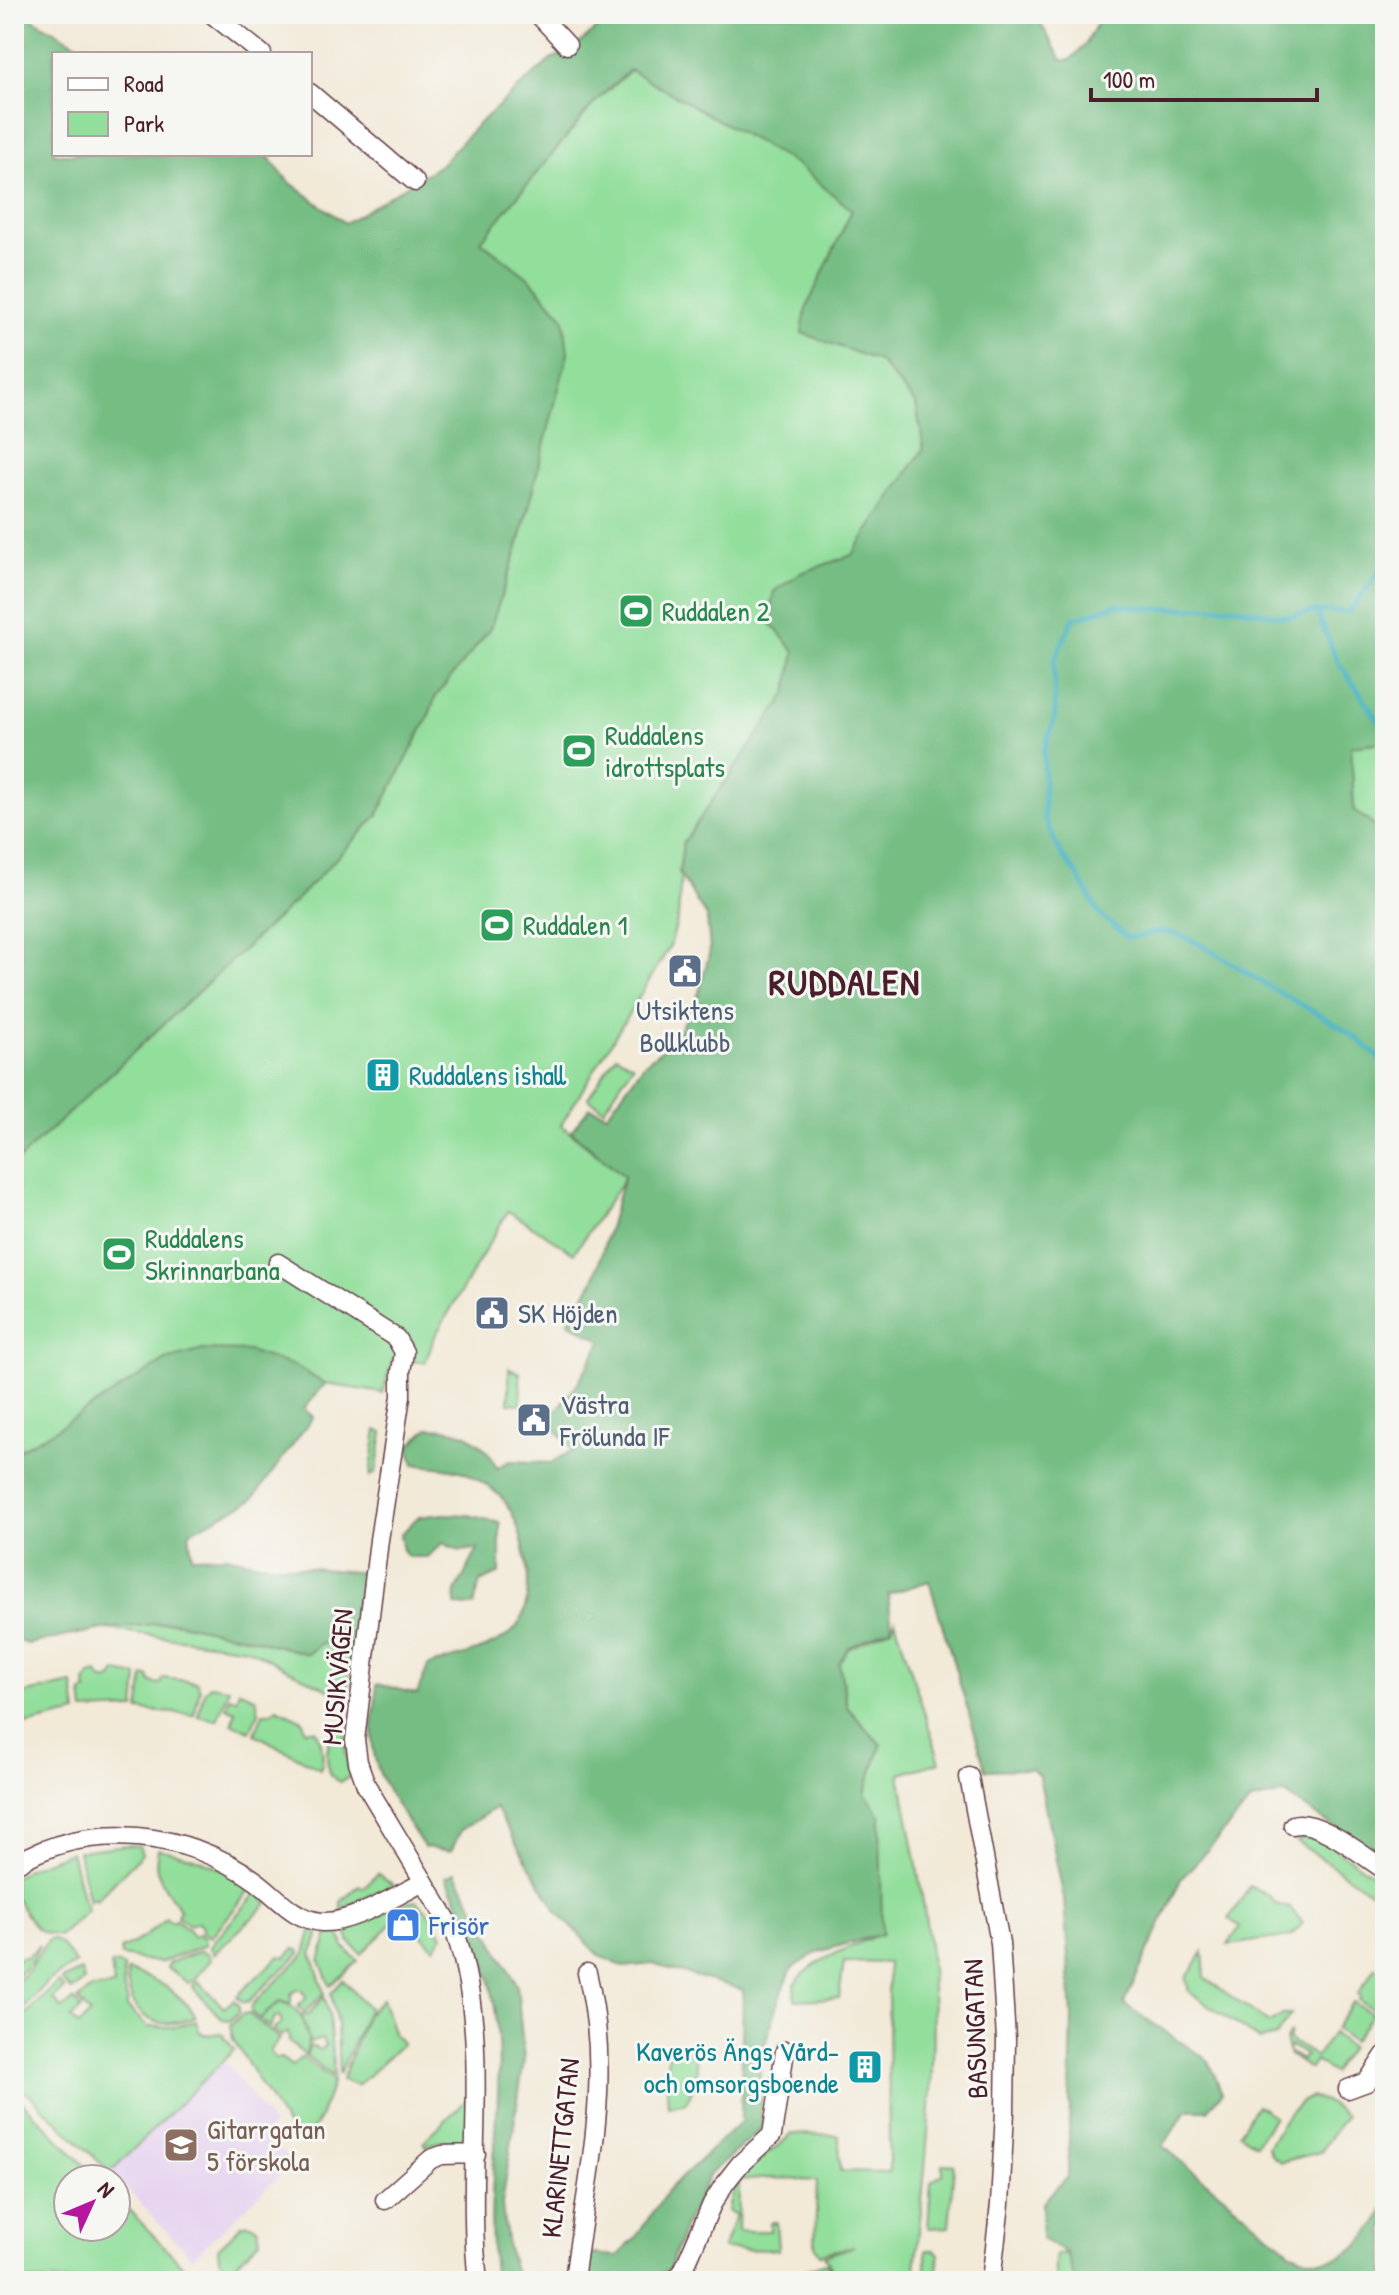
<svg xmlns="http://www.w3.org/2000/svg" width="1399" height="2295" viewBox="0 0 1399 2295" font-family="'Patrick Hand',sans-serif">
<rect width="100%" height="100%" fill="#f6f6f2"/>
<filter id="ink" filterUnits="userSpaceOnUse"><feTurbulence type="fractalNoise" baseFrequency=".0125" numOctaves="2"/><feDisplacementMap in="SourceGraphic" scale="16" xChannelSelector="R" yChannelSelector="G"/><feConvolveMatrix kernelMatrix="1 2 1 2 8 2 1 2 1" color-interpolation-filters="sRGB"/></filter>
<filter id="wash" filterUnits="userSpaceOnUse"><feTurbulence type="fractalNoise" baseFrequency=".006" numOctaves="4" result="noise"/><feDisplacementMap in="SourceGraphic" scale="32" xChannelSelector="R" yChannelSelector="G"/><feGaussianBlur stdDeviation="1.8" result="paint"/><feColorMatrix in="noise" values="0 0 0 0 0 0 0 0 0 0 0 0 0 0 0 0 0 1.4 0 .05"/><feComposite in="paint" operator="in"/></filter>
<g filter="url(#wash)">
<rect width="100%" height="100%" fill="#f2e9d7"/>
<path fill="#e6d2f0" d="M132,2041L228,2065L273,2125L265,2133L293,2163L192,2258L97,2158Z"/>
<path fill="#92de9b" stroke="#6e7e63" stroke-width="2" d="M630,70L796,164L852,210L802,332L879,361L916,404L924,448L885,554L683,843L678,918L670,946L561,1125L624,1176L622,1182L574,1253L508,1211L435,1336L425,1362L392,1361L383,1393L325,1384L295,1366L48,1434L14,1452V1164L295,901L377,816L427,720L436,696L489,629L518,547L534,489L531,280L480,241L594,103Z
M1385,742V833L1354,811L1351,745Z
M616,1055L633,1065L604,1109L588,1098Z
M509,1368L520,1373L521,1404L509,1403Z
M377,1430L383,1433L376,1472L370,1476Z
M895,1620L940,1762L900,1774C910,1833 925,1898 930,1956C939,2064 924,2174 914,2281H840L824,2256L854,2246L820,2254L815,2246L817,2181L770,2178L739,2181L738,2231H770V2222H776L778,2250L723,2249L736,2215L728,2211C730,2201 732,2188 738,2180C752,2161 775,2152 791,2134L839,2135L840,2171L889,2172L888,1963L844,1962L839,1998L795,2000L794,1984C816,1957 851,1948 882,1933L865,1793L881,1745L847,1707L839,1663L848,1649L892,1628Z
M174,1622L254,1639L307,1654L321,1643L354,1648L346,1699L247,1648L106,1629Z
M116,1672L138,1676L135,1709L84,1711L82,1692L87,1691L85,1683L90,1675L98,1673L101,1679L107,1681L113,1678Z
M144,1676H149L150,1681L156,1684L161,1683L163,1678L197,1682L200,1689L194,1715L139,1710Z
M73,1684L77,1713L25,1725L16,1695Z
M210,1685L229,1688L217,1720L198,1716L205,1690Z
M239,1690L256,1698L259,1712L250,1731L232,1724L236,1711L226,1707L229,1697L236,1699Z
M277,1708L303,1720L305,1730H316C322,1741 325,1759 320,1769L255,1734L263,1713H270Z
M342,1727L346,1729V1751L350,1777L340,1782C322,1775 326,1744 333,1729L337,1731Z
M1313,1837L1321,1839L1385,1883V1901L1297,1842L1303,1838Z
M126,1845L139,1846L142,1854L96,1900L92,1898L89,1902L78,1851Z
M158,1849C190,1855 226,1866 251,1889L211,1937L201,1932L202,1927L198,1922L190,1925L177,1916L180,1910C173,1900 161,1883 157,1870C155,1864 157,1855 158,1849Z
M71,1852L82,1897L88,1910L59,1936C53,1934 45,1934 39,1930C29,1924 23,1906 14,1896V1877L31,1867Z
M378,1873L393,1885L341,1909V1902L359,1885L363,1888Z
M1250,1886L1270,1897L1276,1904L1290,1908L1303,1923L1291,1936L1228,1945L1240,1927L1229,1919Z
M258,1891L268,1903L214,1954L210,1948L213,1942Z
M416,1901L431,1914L443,1936L434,1948L402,1914L361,1954L349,1941L346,1930L349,1927L405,1903Z
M166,1918L171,1922L176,1920L188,1929L193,1937L198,1934L205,1939V1945L160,1963L122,1956L121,1949L144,1937Z
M312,1928L320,1930L312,1953L324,1993L304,2013L298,2006L305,2000L306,1996L301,1990H296L291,1994V2003L280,2001L259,2019L251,2012L252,2005L305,1954Z
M329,1930H339L344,1947L358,1961L330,1986L320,1961Z
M52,1939L60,1943L76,1964L48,1981L23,2009H14V1984L29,1970L47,1941Z
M39,1945L31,1962L14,1979V1963L21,1957H27Z
M294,1949L299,1950L300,1953L248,2002H243L237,1996L279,1956L286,1957Z
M200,1951L207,1953L211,1959L194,1981L188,1983L167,1968L169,1963Z
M1203,1952L1205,1978L1269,2023L1283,2015L1291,2014L1276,2036L1260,2040L1189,1992L1186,1979Z
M119,1964L123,1968L124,1990L128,2003L126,2006L148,2027H176L196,2021L199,2031L205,2035L222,2033L234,2050L110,2172L31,2096L23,2091L14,2093V2035L23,2017L58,1982L64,1989L53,1999L62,2009L74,2000L81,2009L71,2018L78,2026L90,2014L78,2000L90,1990L114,1986L111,1965Z
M1376,1967L1385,1974V1996L1375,2011L1359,2000L1361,1996L1358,1994Z
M81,1971L84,1981L72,1991L61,1980Z
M127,1971C153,1977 182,1992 195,2017C155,2034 127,2015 127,1971Z
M343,1980L369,2008L339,2075L337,2024L331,1993Z
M198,1981L224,2008L234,2000L239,2005V2012L229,2021L223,2020L195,1990L193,1986Z
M324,1996L329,2015L334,2077L306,2056L310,2046L321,2050L326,2046L322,2039L309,2043L302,2015L309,2014Z
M382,1999L394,2035L402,2044L357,2086L342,2080L367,2014Z
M280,2002C301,2004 314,2036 305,2055L289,2042L290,2037L288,2032L281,2036L273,2030L282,2023L279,2016L274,2018L270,2027L260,2019Z
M1353,2002L1372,2014L1353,2041L1335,2029Z
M242,2014H249L280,2039L270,2051L275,2059L281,2058L292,2066L302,2057L333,2080L320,2118L306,2140L298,2139L287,2127L233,2039L230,2026Z
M1290,2032L1288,2039L1316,2057L1332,2033L1350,2047L1333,2073L1315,2061L1310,2069L1290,2055L1289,2052L1302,2060L1305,2055L1291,2046L1288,2050L1285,2040Z
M688,2045C703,2065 697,2083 686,2102L668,2106L666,2068L670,2048Z
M1311,2097L1325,2101L1345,2116L1320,2152L1281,2162L1272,2156L1268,2148C1279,2127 1290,2106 1311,2097Z
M466,2100H469L467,2142L440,2141L426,2146L423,2142Z
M21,2101L98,2179H68V2227H116V2197L198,2281H14V2108Z
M1257,2105L1274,2116L1256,2144L1239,2133Z
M943,2164L954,2165L949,2227L928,2228L931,2182L943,2174Z
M248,2223L258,2228L260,2240L235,2264L225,2265L219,2259L218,2248L242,2225Z
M926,2250H935L939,2254L938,2273H926Z
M1067,2254L1075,2281H1055V2255Z
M826,2263L837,2281H787L793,2274Z"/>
<path fill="#75bd83" stroke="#606e57" stroke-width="2" d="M14,14H24L95,54H54V154H266L288,181L345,223L440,165L476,126L553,58L569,53L613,14H1035L1062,60H1070L1086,44L1102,14H1385V742L1351,746L1354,811L1385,833V1843L1365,1848L1285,1794L1251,1801L1181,1879L1124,2004L1209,2061L1222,2093L1208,2110H1187L1163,2146L1291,2252C1299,2254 1307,2259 1315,2260C1348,2264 1374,2234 1385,2206V2281H1075L1067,2254L1042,2239V2203L1068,2176L1072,2016L1064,1899L1039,1776L1031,1769L986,1770L929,1581L888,1594L892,1628L848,1648L839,1663L847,1707L881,1745L865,1793L880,1815L882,1934L818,1952L792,1968L778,2001L760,2061L762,2128L710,2174L686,2223L669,2269L646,2281H627L613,2276L585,2280L592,2254L617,2256L634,2240L668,2190L741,2122L743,1990L653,1964L623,1967L600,1956L558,1913L495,1808L461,1830L451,1851L424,1847C406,1818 380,1787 374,1753C370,1732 376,1706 377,1684L417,1694L428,1666C455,1657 490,1651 512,1632C542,1606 525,1519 499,1495C490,1487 473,1475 463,1472C448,1467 429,1467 414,1464L409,1447L428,1428C460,1427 484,1438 497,1468L510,1461L551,1463L573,1450L555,1428L553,1415L578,1383L602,1341L568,1322L594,1280L624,1176L571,1131L590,1107L607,1114L645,1063L674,1040L698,995L705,971L710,950L707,918L679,873L683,843L787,693L795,652L768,620L774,591L801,573L852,555L924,448L916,404L879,361L802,333L806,309L852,210L796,164L630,70L594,103L481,241L531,280L564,318L568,353L518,547L490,629L436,696L427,720L377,816L295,901L14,1164Z
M203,1350L248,1351L295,1366L325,1384L304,1409L313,1417L252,1500L189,1532L192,1557L226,1556L259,1563L365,1573L354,1648L321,1643L307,1654L254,1639L174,1622L103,1629L28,1644L14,1640V1452L48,1434L166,1360Z
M443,1514L469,1515L500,1523V1573L480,1582L474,1606L455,1605L456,1591L478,1549L460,1551L443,1543L427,1557H408L403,1550L400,1535L418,1517Z
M455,1872L517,1985L524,2060L502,2204L506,2240L513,2268L521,2281H495C481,2180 514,2077 489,1977C480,1942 462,1909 446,1877Z"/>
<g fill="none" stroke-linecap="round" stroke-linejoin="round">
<path stroke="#43b1bf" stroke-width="5" d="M1385,564L1349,612L1316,611L1285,617L1234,607L1160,609L1116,605L1073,619L1054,661L1055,717L1044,751V818L1061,854L1078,876L1100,915L1128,938C1141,936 1159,930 1171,933C1204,941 1234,966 1263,983C1305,1009 1352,1026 1385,1065
M1316,611L1337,660L1385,730"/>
</g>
</g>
<g filter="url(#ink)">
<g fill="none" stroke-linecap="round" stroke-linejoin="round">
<defs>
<path id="minor" d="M212,14L262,54
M538,14L567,45
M310,93L415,182
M278,1263L396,1338L404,1352L401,1372V1396L379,1540L355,1740L358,1762L366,1785L456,1935C493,2048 464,2166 478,2281
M969,1777L1000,1943L1006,2039L1005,2112L1000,2204L991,2281
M1293,1825C1317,1817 1364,1857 1385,1870
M14,1865C88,1819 188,1831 256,1881C278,1897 293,1919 322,1922C351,1924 397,1895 424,1882
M1348,2089L1367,2082L1385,2055
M385,2200L431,2159L442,2155L476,2154
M574,2281C587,2174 614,2081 587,1973
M672,2281L682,2273L712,2204L725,2183L740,2164L772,2135L785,2051"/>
</defs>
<use href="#minor" stroke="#633d45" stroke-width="21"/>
<use href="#minor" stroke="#fff" stroke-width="18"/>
</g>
</g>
<defs>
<symbol id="stadium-square" viewBox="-11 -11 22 22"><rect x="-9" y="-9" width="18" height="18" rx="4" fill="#2e9e5b" stroke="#f6f6f2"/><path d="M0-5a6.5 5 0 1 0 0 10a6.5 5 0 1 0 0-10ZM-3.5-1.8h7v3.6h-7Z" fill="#fff"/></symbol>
<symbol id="civic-square" viewBox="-11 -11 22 22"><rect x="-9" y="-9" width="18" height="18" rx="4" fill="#5c6f8a" stroke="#f6f6f2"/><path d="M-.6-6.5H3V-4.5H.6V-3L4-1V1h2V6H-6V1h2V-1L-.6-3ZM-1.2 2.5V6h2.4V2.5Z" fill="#fff"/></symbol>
<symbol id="building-square" viewBox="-11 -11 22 22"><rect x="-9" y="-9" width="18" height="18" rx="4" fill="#0f9aa8" stroke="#f6f6f2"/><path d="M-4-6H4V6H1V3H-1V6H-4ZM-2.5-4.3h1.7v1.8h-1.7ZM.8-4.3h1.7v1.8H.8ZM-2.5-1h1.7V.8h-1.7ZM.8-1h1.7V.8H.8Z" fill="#fff"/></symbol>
<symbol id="shop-square" viewBox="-11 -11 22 22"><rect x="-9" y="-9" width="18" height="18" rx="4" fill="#3f7fe0" stroke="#f6f6f2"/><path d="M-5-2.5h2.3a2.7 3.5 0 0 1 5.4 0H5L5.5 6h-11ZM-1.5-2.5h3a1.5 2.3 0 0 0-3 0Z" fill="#fff"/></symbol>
<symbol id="school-square" viewBox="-11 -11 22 22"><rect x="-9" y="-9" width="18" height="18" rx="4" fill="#8d6e63" stroke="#f6f6f2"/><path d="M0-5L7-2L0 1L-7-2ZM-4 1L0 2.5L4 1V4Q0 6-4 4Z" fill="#fff"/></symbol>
</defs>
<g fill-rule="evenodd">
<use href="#stadium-square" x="616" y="591" width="40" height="40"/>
<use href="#stadium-square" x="559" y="731" width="40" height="40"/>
<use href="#stadium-square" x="477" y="905" width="40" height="40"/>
<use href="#civic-square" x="665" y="951" width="40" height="40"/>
<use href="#building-square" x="363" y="1055" width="40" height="40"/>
<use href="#stadium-square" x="99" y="1234" width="40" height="40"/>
<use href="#civic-square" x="472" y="1293" width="40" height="40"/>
<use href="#civic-square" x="514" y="1400" width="40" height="40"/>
<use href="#shop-square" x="383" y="1905" width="40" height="40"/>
<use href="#building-square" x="845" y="2047" width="40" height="40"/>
<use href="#school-square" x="161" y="2125" width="40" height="40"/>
</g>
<g text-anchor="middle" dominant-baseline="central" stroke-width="6" stroke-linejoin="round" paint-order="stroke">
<g font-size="28" fill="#27864d" stroke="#f6f6f2" text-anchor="start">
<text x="662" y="611">Ruddalen 2</text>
<text x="605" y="735">Ruddalens<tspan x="605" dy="32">idrottsplats</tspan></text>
<text x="523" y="925">Ruddalen 1</text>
<text x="145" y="1238">Ruddalens<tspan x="145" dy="32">Skrinnarbana</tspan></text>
</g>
<g font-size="28" fill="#4e5e75" stroke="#f6f6f2" text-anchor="start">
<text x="685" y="1010" text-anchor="middle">Utsiktens<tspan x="685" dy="32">Bollklubb</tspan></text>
<text x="518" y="1313">SK Höjden</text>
<text x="560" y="1404">Västra<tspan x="560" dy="32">Frölunda IF</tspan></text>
</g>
<g font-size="28" fill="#0d838f" stroke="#f6f6f2" text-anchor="start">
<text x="409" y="1075">Ruddalens ishall</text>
<text x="839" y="2051" text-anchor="end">Kaverös Ängs Vård-<tspan x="839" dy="32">och omsorgsboende</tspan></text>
</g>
<g font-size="28" fill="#4a1f2b" stroke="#f6f6f2">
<text transform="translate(337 1677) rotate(-85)">MUSIKVÄGEN</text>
<text transform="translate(975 2029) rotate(-92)">BASUNGATAN</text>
<text transform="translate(560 2148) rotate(-84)">KLARINETTGATAN</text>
</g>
<g font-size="28" fill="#366cbe" stroke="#f6f6f2" text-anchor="start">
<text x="429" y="1925">Frisör</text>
</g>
<g font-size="28" fill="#785e54" stroke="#f6f6f2" text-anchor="start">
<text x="207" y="2129">Gitarrgatan<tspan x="207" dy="32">5 förskola</tspan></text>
</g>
<g font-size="36" font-weight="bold" letter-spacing="2" fill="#4a1f2b" stroke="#f6f6f2">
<text x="845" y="981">RUDDALEN</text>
</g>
</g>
<rect width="1399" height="2295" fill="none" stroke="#f6f6f2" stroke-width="48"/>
<rect x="52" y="52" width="260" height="104" fill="#f6f6f2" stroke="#b1a0a2" stroke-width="2"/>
<rect x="68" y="78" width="40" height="12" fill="#ffffff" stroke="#b1a0a2" stroke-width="2"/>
<text x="124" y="92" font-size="24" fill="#4a1f2b">Road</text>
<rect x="68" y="112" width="40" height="24" fill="#92de9b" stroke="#b1a0a2" stroke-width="2"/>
<text x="124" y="132" font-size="24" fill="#4a1f2b">Park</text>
<g transform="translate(92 2203) rotate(46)"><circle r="38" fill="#f6f6f2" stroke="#b1a0a2" stroke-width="2"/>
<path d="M0-6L14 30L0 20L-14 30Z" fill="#b5179e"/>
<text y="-12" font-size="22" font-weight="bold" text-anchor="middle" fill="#4a1f2b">N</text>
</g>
<path d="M1091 88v12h226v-12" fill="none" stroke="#4a1f2b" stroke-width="4"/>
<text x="1103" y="88" font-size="24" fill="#4a1f2b" stroke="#f6f6f2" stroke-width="6" paint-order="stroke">100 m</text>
</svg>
